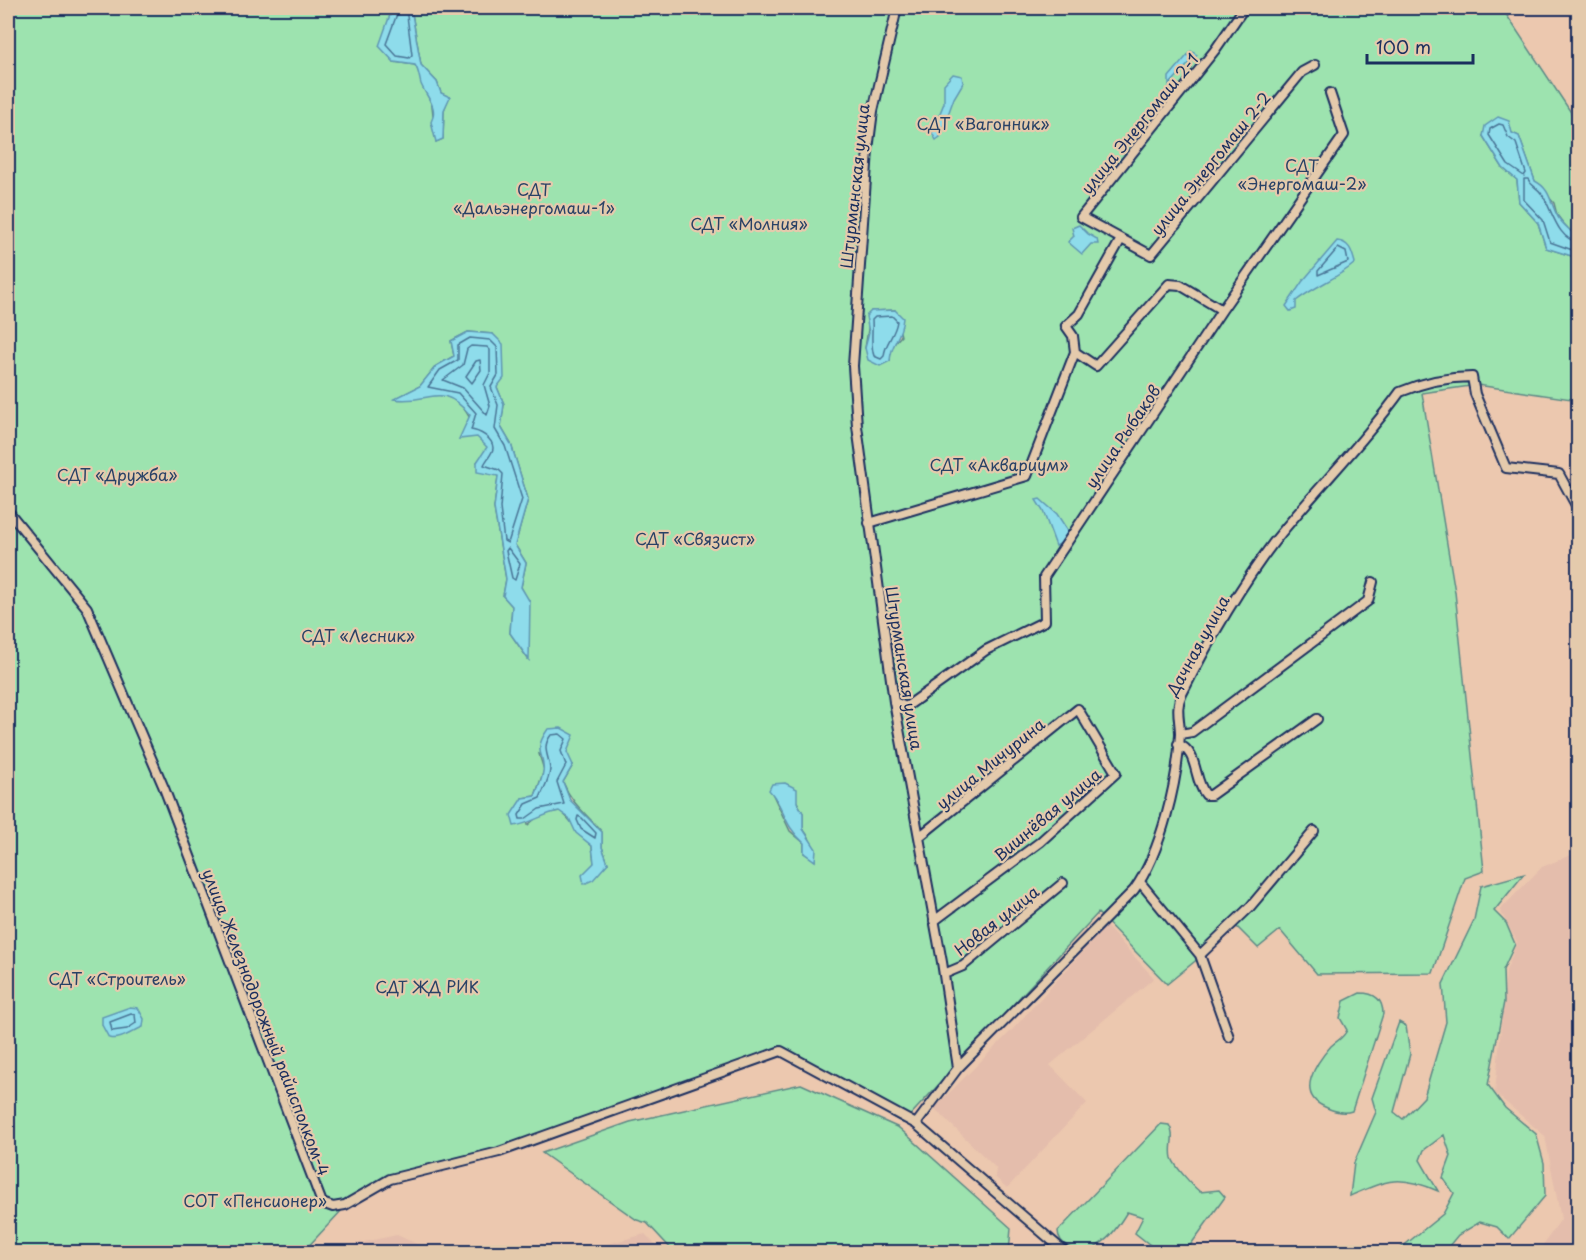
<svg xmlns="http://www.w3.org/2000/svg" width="1586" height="1260" viewBox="0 0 1586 1260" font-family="'Playpen Sans',sans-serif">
<rect width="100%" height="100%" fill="#ecc8af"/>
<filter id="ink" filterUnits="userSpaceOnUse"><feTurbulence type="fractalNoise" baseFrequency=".0167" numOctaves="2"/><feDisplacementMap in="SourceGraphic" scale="12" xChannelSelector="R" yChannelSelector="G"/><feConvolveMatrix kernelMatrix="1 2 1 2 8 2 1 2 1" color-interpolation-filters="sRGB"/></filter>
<g filter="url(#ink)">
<path fill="#e4bdac" d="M1578,852V1252H1538L1561,1219L1545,1136L1495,1093L1506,971L1517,942L1500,910L1542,867Z
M1106,926L1154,978L1050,1065L1087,1103L1007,1188L995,1177L996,1168L934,1108L1013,1029Z
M645,1234L663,1252H578Z
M397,1235L434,1252H324L327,1250Z"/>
<path fill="#9de3af" stroke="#5c8986" stroke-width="1.5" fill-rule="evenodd" d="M8,8H389L394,62L415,65L418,70L432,106L436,142L443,139L444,110L449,97L441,93L437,82L421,65L411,8H1502L1578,123V239L1563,223L1557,215L1554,203L1535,181L1519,136L1512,133L1483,136L1503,168L1517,180L1519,202L1538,223L1546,248L1578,258V400L1477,385L1422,393L1455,592L1484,871L1465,878L1433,973L1317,974L1280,930L1258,948L1237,927L1167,984L1098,913L903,1123L783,1054L511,1152L389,1181L342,1210L303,1252H8ZM895,310L901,336L891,347L890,361L865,348L871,311ZM468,332L493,334L497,387L504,404L501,427L511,444L528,499L515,545L526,563L521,587C531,605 526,607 528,625C529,637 530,646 528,659L510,633L512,606L503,596L506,579L494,508L498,476L477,462L488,448C469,428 470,395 436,395C421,394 412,402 395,399L420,386L436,366L454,356L451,341ZM539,754L573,765L563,782C572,805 587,814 602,832V847L608,863H594L592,846C578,834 573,821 560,811L541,814L528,825L522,798L535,796L544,770ZM773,795L797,802L803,813V829L809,837L815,860L804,853V843L790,831Z
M1524,874L1494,911L1506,923L1515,944L1503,970L1504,1002L1488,1085L1505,1108L1536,1134L1544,1163L1545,1196L1509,1239L1497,1227L1480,1222L1458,1235L1444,1252H1396L1443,1214L1454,1193L1443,1178L1451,1156L1444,1135L1424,1150L1420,1160L1438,1191C1399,1174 1387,1180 1350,1196L1354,1163L1376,1112L1372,1098L1399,1022L1406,1026L1410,1054L1394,1112L1403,1119L1424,1097L1446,1022L1443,984L1474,920L1481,886Z
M1360,993C1375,993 1383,999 1383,1014L1352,1111C1343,1114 1333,1111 1325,1107C1295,1094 1316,1063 1331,1046C1337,1040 1343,1039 1347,1030L1340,1018L1344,1001Z
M801,1084L899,1128L1011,1228L1009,1252H674L647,1223L637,1220L542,1153L630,1122Z
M1161,1124L1169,1125C1176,1136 1169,1146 1172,1158C1175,1167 1193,1186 1200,1192L1219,1190L1225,1197L1189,1247L1159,1252L1135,1233L1143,1217L1127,1212C1114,1233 1110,1238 1089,1252C1077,1253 1058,1245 1058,1231Z"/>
<path fill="#8edceb" stroke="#6097b3" stroke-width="1.5" d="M389,8H411L421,65L437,82L441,93L450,97L444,110L443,139L436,142L431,122C439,107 426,97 421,84C419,77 419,71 415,65L394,62L379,46L391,12Z
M1191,51L1197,55L1169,85V77Z
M953,74L962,76L963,83L954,98L940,137L936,140L932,133L944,103V84Z
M1498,117L1509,121L1512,133L1519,136L1535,181C1551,189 1550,203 1558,217C1563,225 1572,231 1578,239V258L1546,248L1538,223L1519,202L1517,180L1503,168L1483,136L1485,126Z
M1079,225L1088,234L1097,239L1098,244H1091L1082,254L1068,242L1074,236L1072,228Z
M1337,241C1350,242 1352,252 1355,263C1338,278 1315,286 1296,301V309L1290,311L1286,306L1302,282Z
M895,310L903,318C901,340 891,342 890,361L880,366L868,360L865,348L869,333L866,316L871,311Z
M468,332L493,334L503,344L504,378L497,387L504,404L501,427L511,444L528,499L515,545L526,563L521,587L530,602L529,660L510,633L512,606L503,596L506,579L494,508L498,476L477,472V462L487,447L477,437L459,439L470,415C439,379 430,405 394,399L420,386L436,366L454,356L451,341Z
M1040,499L1057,514L1068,531L1065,540L1056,546L1043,511L1036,500Z
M561,728L574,735L567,752L573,765L563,782L570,800L602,832V847L608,863L593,880L584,884L582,875L594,863L592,846L576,833L569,818L559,811C542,814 531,824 514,826L511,815L522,798L535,796C538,788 542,780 543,772C546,753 531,753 548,729Z
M785,783L797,789V802L803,813V829L816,849L815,861L804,853V843C782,824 785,807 769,790L772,784Z
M130,1007L138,1008L144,1019L143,1027C132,1031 121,1041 109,1038L102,1025V1017Z"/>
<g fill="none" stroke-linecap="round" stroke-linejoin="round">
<path stroke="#497496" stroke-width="1.5" d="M396,8L397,14L386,44L397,56L409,58L412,55L406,8
M1499,124L1503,125L1508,137L1516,143L1526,173L1524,176L1508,165L1489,135L1490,129Z
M1578,242C1556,239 1552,207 1541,193C1537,187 1531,186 1528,179H1524V200L1543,220L1550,242L1578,252
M1338,248L1346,252L1348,262L1318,275V271Z
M875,317L892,316L897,321C895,336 885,342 884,356L881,359L874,356C870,345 873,331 872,320Z
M470,338L490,340L497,347L498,375L491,387L498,405L495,429L505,446L522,499L508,543L504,541L500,508L503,474L499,470L484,465C486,460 493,453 493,448C493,438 479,431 471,430L476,413L458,393L428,387L440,370L458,360V345Z
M471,346L487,347L490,350V373L484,385L490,406L487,415L463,388L443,380L463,365L467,349Z
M480,360L481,370L472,383L466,376L476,361Z
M508,548L520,564L515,580L512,578L506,551Z
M560,734L566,739L561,751L566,765L557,782L564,804L539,809L525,819H520L519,815L526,804L540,798C543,790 550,778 550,769C549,755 541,748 551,735Z
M578,816L582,818L596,833L595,838L581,829L577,820Z
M131,1014L135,1015L136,1023L127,1029L112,1031L110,1022Z"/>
<defs>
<path id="street" d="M897,8L873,111L868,150L853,366L857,426L894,702L942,962L958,1068L916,1124
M1244,8L1215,50L1081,217L1151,255L1302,72L1315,65
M1075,352L1096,366L1169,284L1180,285L1222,310
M8,511L87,608L164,788L322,1203L333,1207L345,1205L390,1179L499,1152L781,1051L916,1124L1065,1252
M869,523L1027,476L1075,352L1073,336L1066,326L1079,314L1121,239
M894,702L906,707L986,650L1045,621L1044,577L1222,310L1344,135L1330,93
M1180,734L1192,732L1368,601L1373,582
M1178,744C1199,752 1193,780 1206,795H1211L1317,719
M919,837L1078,709L1116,773L1040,842L934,921
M1140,882L1200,955L1229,1037
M1200,955L1250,907L1314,831
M944,974L963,966L1063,883
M958,1068L1134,890C1161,853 1178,780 1180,734C1180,720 1175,708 1182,694C1208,642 1239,588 1274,542C1315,490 1362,445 1400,392C1424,382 1446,377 1472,377L1475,394L1506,468L1559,474L1578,509"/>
</defs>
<use href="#street" stroke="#1b2f5e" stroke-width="12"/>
<use href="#street" stroke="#e4caac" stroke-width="8"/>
</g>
</g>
<g text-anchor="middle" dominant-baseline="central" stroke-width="4.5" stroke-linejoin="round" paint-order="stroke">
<g font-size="16" fill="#284166" stroke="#e4caac">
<text x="983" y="123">СДТ «Вагонник»</text>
<text x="1302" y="165">СДТ<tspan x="1302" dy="18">«Энергомаш-2»</tspan></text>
<text x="534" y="189">СДТ<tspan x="534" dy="18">«Дальэнергомаш-1»</tspan></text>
<text x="749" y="223">СДТ «Молния»</text>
<text x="999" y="464">СДТ «Аквариум»</text>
<text x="117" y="474">СДТ «Дружба»</text>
<text x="695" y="538">СДТ «Связист»</text>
<text x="358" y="635">СДТ «Лесник»</text>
<text x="117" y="978">СДТ «Строитель»</text>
<text x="427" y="986">СДТ ЖД РИК</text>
<text x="255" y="1200">СОТ «Пенсионер»</text>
</g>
<g font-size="16" fill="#1b2f5e" stroke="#e4caac">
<text transform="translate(1139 123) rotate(-51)">улица Энергомаш 2-1</text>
<text transform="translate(1210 163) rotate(-51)">улица Энергомаш 2-2</text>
<text transform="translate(854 186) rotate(-84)">Штурманская улица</text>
<text transform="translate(1122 436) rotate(-56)">улица Рыбаков</text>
<text transform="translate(1197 645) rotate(-61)">Дачная улица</text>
<text transform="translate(905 668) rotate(81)">Штурманская улица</text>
<text transform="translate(990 763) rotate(-39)">улица Мичурина</text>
<text transform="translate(1047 814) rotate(-40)">Вишнёвая улица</text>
<text transform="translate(996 920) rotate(-38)">Новая улица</text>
<text transform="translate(267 1022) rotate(69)">улица Железнодорожный райисполком-4</text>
</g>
</g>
<rect width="1586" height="1260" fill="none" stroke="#e4caac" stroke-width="30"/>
<rect x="15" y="15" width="1556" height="1230" fill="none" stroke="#1b2f5e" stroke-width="2" filter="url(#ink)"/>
<path d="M1367 54v9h106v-9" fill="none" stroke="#1b2f5e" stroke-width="3"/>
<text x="1376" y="54" font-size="18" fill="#1b2f5e" stroke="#e4caac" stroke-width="4.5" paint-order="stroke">100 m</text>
</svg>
